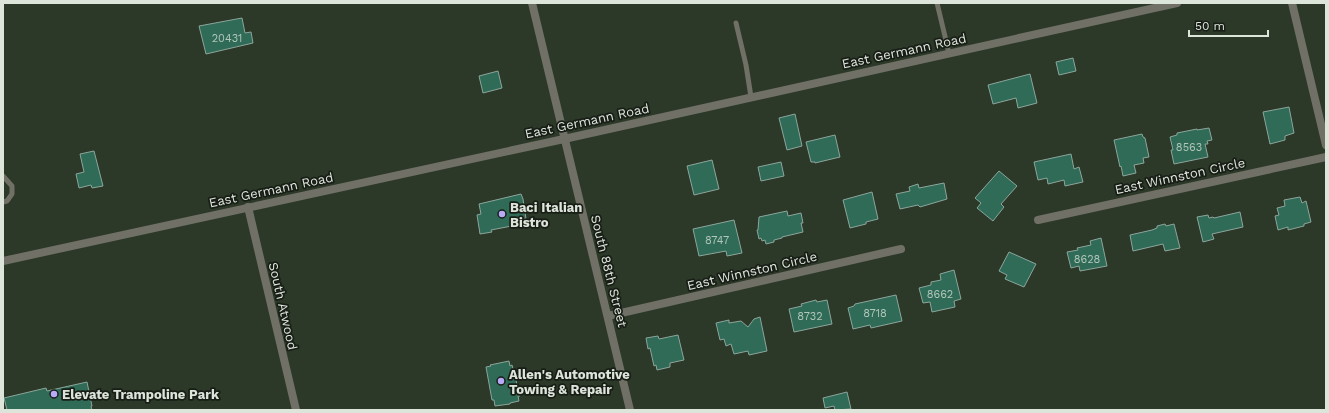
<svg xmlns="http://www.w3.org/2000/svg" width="1329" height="413" viewBox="0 0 1329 413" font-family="'Work Sans',sans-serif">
<rect width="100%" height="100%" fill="#2c3828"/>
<path fill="#306b58" stroke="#8ca69c" d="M242,18L245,33L251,32L253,43L206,54L199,26Z
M1073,58L1076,71L1059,75L1056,62Z
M498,71L502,88L483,93L479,76Z
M1030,74L1037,103L1018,108L1016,98L993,104L988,85Z
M1289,107L1294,133L1285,136V140L1270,144L1263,112Z
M795,114L802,146L787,150L779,118Z
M1209,128L1212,140L1207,141L1208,144H1205L1208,157L1174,164L1171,150H1173L1170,137L1177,135V133L1197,129V130Z
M1142,134L1143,137L1145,138L1149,157L1143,158L1144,163L1134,165L1136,173L1123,176L1121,166L1120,167L1114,140Z
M835,135L840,157L815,163V162H811L806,142Z
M94,151L103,186L92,188L91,185L79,188L76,174L84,172L80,154Z
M1071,154L1074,169L1079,167L1083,182L1065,186L1064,180L1048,184L1047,178L1038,180L1034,162Z
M712,160L719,189L694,195L687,166Z
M781,162L784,176L761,181L758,167Z
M999,171L1017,186L1001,204L1004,207L993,221L977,208L981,203L975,198Z
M944,183L947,199L920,207L918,205L900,209L896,194L910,191L909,187L918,184L919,188Z
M872,192L878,219L866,222V224L850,228L843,200Z
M521,194L523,199L526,219L521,220L522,224L491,230L492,232L480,234L477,215L481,214L479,204Z
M1300,197L1302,203L1306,201L1311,222L1304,224V226L1288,230V227L1278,230L1275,216L1279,215L1277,208L1285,206L1284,200Z
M787,211L788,216L801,213L803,223H801L803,232L782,237V238L774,240V242L766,244L765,240L762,241L761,238L759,239L757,230H758L759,217Z
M1240,212L1243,227L1212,234L1214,239L1203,242L1197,217L1208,215L1209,218L1213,217L1214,218Z
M734,220L742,253L727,256L726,251L699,256L693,229Z
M1165,224L1166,226L1174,224L1180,248L1165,251L1163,244L1133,251L1130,235L1152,230L1157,228V226Z
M1101,238L1107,266L1080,271L1079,266L1071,268L1067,252L1078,250L1077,248L1091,245L1090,241Z
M1009,252L1036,264L1024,287L1005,279L1007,275L999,271Z
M954,270L961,299L954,301L955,307L932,312L930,302L923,303L919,288L931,285V282L941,280L940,274Z
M896,295L902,321L871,328L870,325L853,329L848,308L854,306L855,304Z
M816,300L817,302L827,300L832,324L794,332L789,309L802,306L801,304Z
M760,317L767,351L749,355L748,351L734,354L731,344L726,346L724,339L720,340L716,323L729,320V323L741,321L748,327L754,319Z
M678,335L684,360L670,363V367L657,370L656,365L654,366L650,348L648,349L646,338L658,336L659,339Z
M509,361L510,366L512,365L520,396H518L519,401L510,403V404L495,406L494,400H492L486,367L491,366L490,365Z
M87,382L92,406H91L92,410H7L4,398L46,388L47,391Z
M847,392L851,409L835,410L834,406L825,408L823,398Z"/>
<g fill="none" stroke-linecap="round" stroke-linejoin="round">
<path stroke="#707066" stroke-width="5" d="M937,3L949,53
M736,23L746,65L751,97
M3,176L12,186V194L7,201L3,202"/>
<path stroke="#707066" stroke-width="8" d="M532,3L630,410
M1292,3L1326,145
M248,207L296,410
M1038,220L1326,157
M608,316L901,249"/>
<path stroke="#707066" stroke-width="8" d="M3,261L564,139L1177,3"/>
</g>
<g fill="#b7abf8" stroke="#181e16" stroke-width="1.5">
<circle cx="502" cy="214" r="4"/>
<circle cx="501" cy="381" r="4"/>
<circle cx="54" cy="394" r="4"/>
</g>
<g text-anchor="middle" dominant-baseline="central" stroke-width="3.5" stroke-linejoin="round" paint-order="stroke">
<g font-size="11" fill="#b2c6ba">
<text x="227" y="38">20431</text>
<text x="1189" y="147">8563</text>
<text x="717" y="240">8747</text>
<text x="1087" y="259">8628</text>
<text x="940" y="294">8662</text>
<text x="875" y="313">8718</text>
<text x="810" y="316">8732</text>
</g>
<g font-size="13" fill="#dde5db" stroke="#181e16">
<text transform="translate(904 51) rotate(-12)">East Germann Road</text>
<text transform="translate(587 121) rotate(-12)">East Germann Road</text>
<text transform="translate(1180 176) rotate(-12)">East Winnston Circle</text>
<text transform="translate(271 190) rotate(-12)">East Germann Road</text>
<text transform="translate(609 271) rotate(76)">South 88th Street</text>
<text transform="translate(752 271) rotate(-13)">East Winnston Circle</text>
<text transform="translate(283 306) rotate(77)">South Atwood</text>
</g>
<g font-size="13" font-weight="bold" fill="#dde5db" stroke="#181e16" text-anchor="start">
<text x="510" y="207">Baci Italian<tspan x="510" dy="15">Bistro</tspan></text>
<text x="509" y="374">Allen's Automotive<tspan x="509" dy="15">Towing &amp; Repair</tspan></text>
<text x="62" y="394">Elevate Trampoline Park</text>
</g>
</g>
<rect width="1329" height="413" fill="none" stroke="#dde5db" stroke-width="8"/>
<path d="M1189 30v6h79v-6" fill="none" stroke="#dde5db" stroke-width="2"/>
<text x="1195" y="30" font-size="12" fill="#dde5db" stroke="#181e16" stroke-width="3" paint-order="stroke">50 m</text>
</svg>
